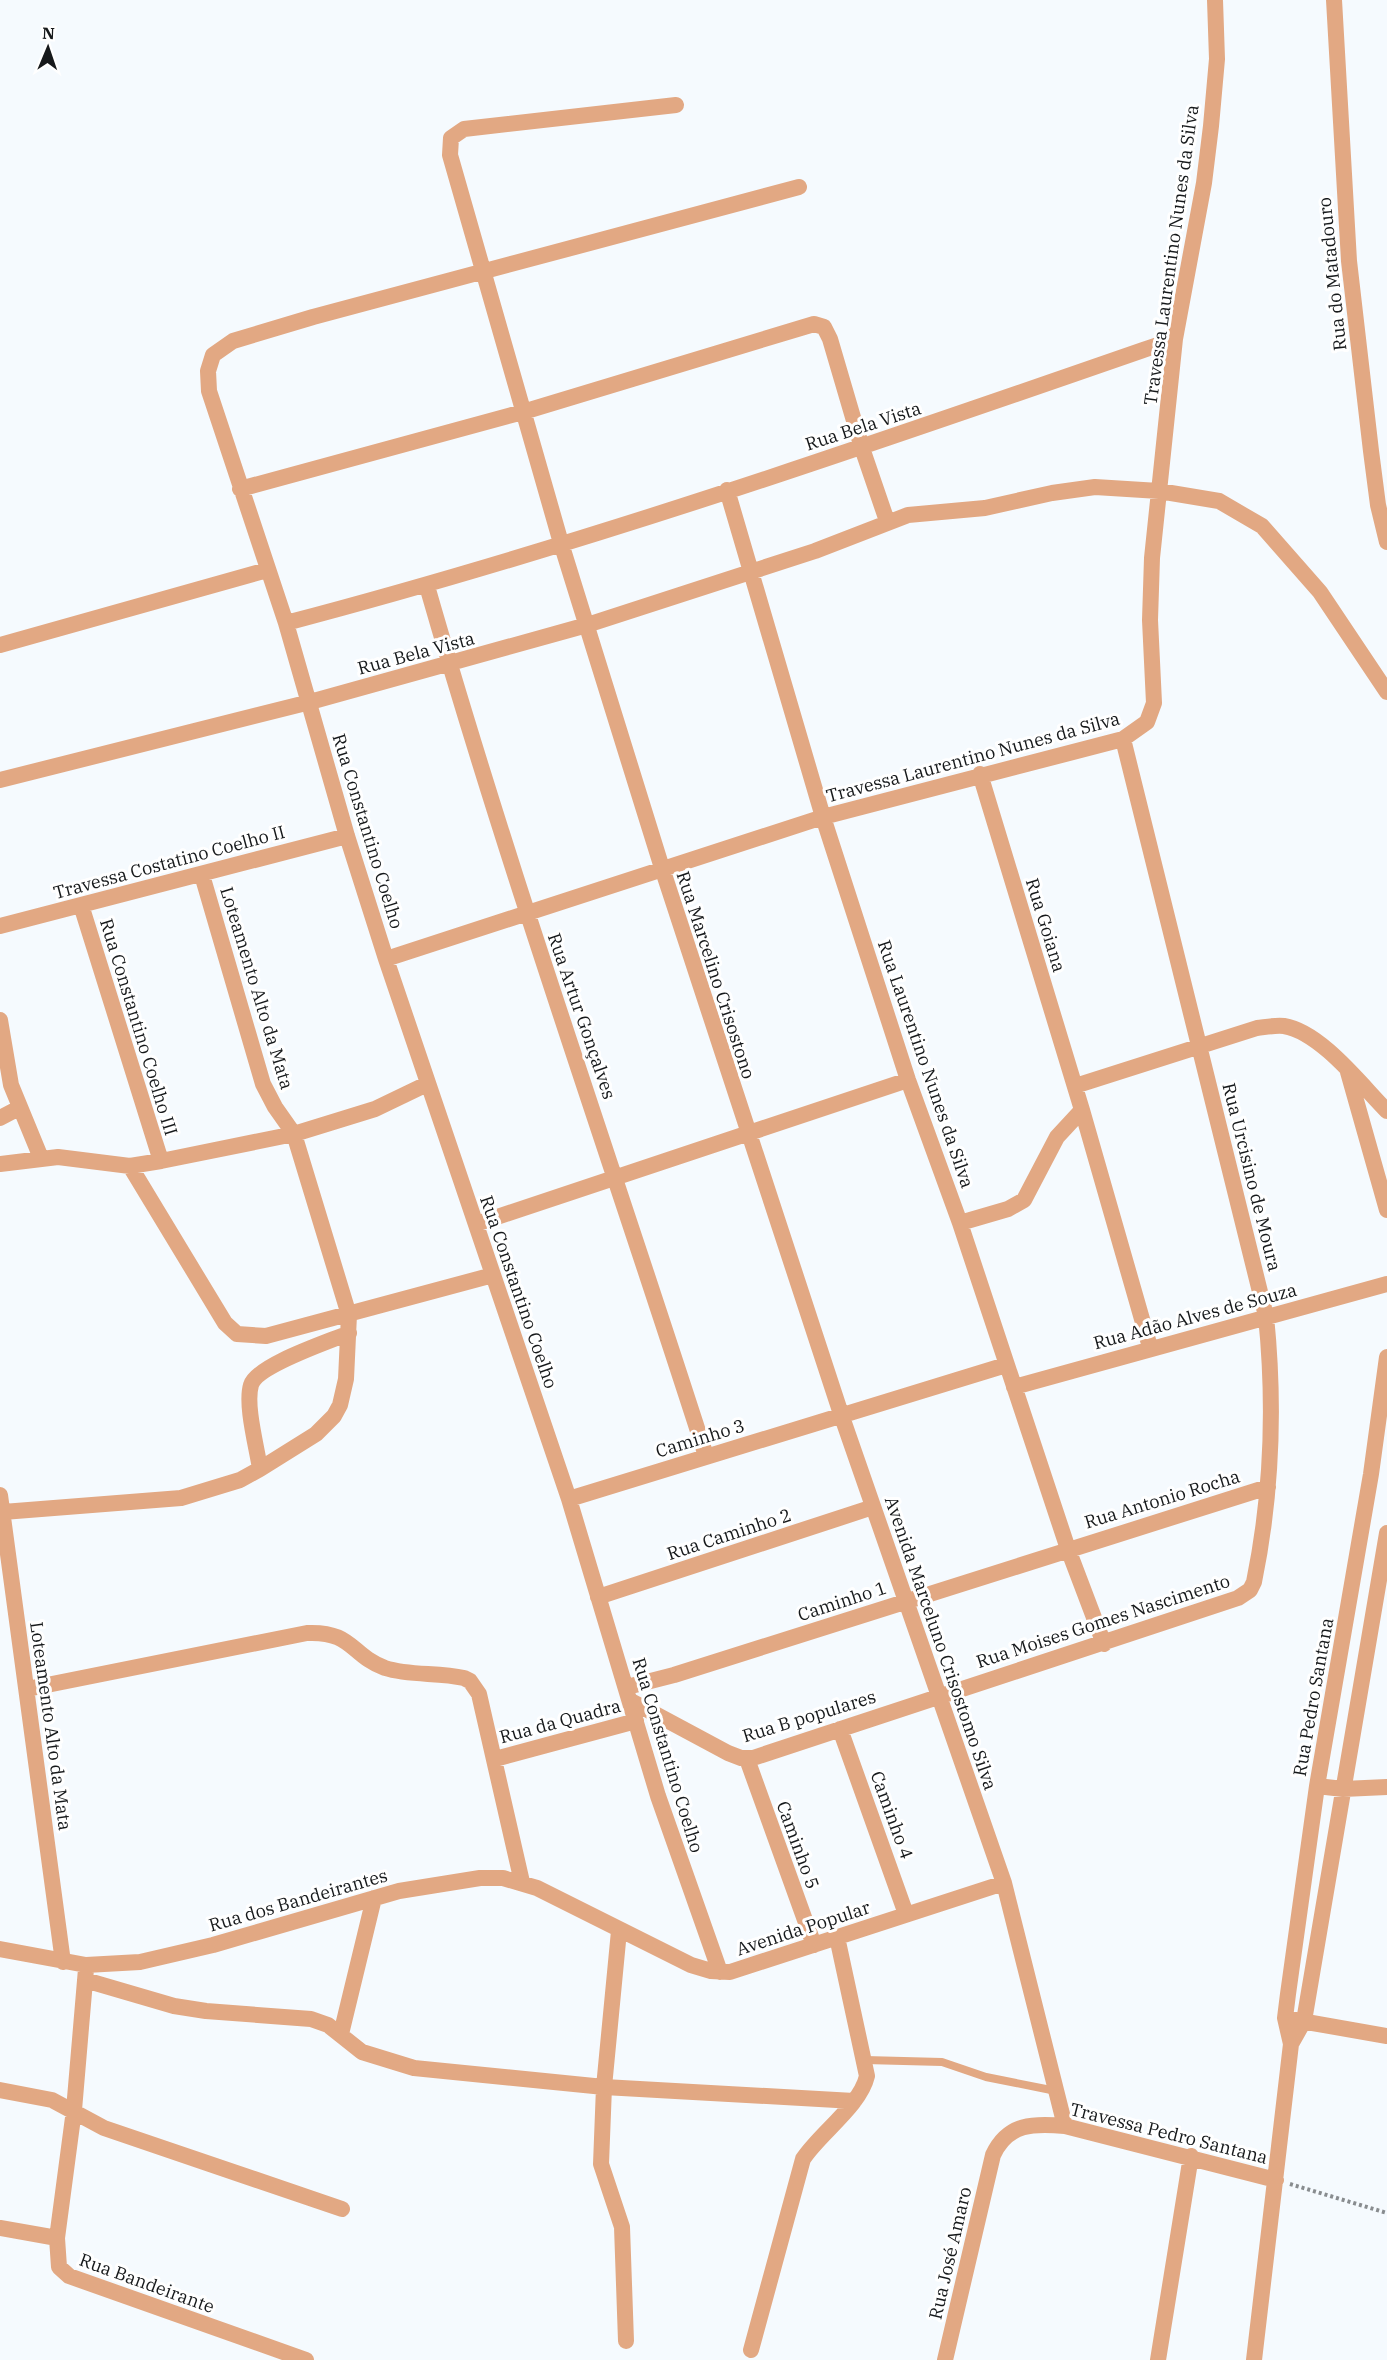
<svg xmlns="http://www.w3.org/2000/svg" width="1387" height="2360" viewBox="0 0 1387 2360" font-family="'IBM Plex Serif',serif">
<rect width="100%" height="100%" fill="#f5fafe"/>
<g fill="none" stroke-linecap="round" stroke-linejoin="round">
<path stroke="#888c8f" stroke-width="4" stroke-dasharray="3 3" stroke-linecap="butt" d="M1290,2184L1387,2213"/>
<path stroke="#e2a883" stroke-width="8" d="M865,2060L942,2062L986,2077L1056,2091"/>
<path stroke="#e2a883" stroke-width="16" d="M1334,0L1349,261L1371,451L1378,505L1387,542
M676,105L464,129L451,138L450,155L561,543L662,868L842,1417L1004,1883L1065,2126
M240,489L523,412L814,324L824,327L830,339L862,448L887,521
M727,490L823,817L908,1080L960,1223L1068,1549L1104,1644
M427,586C511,879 613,1166 706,1456
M286,623C587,544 881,441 1175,339
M0,645L267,570
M980,774L1082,1110L1150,1347
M0,780L310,702L587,625L815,551L908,515L985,508L1052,493L1095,487L1159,491L1219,501L1262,526L1320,592L1387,692
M81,905L161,1161
M0,926L347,836
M386,959L823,817L1123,739L1147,722L1154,703L1150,620L1152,558L1175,339L1204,183L1211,126L1217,59L1215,0
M0,1020L11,1085L41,1158
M1348,1072L1387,1210
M1075,1086L1257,1028C1266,1027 1275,1025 1284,1026C1321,1032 1362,1086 1387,1111
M0,1118L19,1108
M0,1164L58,1157L130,1166L161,1161L294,1134L375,1109L427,1084
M130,1166L225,1323L237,1334L266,1336L493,1275
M960,1223L1008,1209L1024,1200L1057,1137L1082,1110
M476,1224L908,1080
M1014,1387L1387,1284
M260,1469C257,1448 245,1405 251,1385C257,1365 328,1342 349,1333
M0,1495L63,1962
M569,1499L1006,1365
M3,1512L181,1498L240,1480L260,1469L316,1434L334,1416L340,1405L346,1379L349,1315L294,1134L275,1107L263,1084L202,875
M598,1597L873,1507
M627,1687L674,1675L1268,1487
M27,1689L307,1633C353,1631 350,1655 385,1668C410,1676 438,1672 464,1678L470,1681L479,1694L522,1882
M631,1701L728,1753L741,1758H753L1238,1598L1250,1590L1254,1582C1272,1494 1275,1405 1266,1316L1123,739
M840,1729L906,1914
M495,1759L636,1721
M747,1759L814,1945
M1317,1786L1343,1789L1387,1787
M0,1949L86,1965L140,1962L213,1945L399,1891L480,1878H503L537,1888L691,1965L711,1971L730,1972L1004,1883
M86,1969L74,2110L57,2238L59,2267L69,2276L306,2360
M720,1972L658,1796L569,1499L386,959L347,836L286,623L209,391L208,371L213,355L233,341L313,317L799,187
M85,1980L174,2006L206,2011L311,2019L328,2025L362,2052L414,2068L604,2087L619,1931
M1295,2020L1387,2036
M341,2034L374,1898
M1291,2044L1304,2021L1387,1533
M0,2090L52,2100L104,2128L342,2209
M0,2228L57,2238
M626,2341L622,2227L601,2164L604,2087L854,2101
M751,2350L803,2159C820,2133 860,2106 867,2076L837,1937
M945,2360L993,2155C1008,2123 1034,2123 1065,2126L1276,2180
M1158,2360L1191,2156
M1254,2360L1291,2044L1285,2018L1288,1994L1317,1786L1371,1474L1387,1357"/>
</g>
<g text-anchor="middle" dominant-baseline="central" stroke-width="6" stroke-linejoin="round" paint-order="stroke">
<g font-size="18" fill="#16191b" stroke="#fff">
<text transform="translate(1171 255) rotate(-82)">Travessa Laurentino Nunes da Silva</text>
<text transform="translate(1332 274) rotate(-96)">Rua do Matadouro</text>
<text transform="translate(863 426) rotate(-18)">Rua Bela Vista</text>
<text transform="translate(416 653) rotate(-15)">Rua Bela Vista</text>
<text transform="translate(973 757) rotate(-15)">Travessa Laurentino Nunes da Silva</text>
<text transform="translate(368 831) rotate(73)">Rua Constantino Coelho</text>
<text transform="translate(169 862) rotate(-15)">Travessa Costatino Coelho II</text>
<text transform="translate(1046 925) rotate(73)">Rua Goiana</text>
<text transform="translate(716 975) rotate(72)">Rua Marcelino Crisostono</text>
<text transform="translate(257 988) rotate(73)">Loteamento Alto da Mata</text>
<text transform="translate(582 1016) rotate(71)">Rua Artur Gonçalves</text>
<text transform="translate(139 1027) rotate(73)">Rua Constantino Coelho III</text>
<text transform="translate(926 1064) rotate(71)">Rua Laurentino Nunes da Silva</text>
<text transform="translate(1252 1177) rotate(76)">Rua Urcisino de Moura</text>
<text transform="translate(519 1292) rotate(71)">Rua Constantino Coelho</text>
<text transform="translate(1195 1316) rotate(-15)">Rua Adão Alves de Souza</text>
<text transform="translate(700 1438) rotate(-17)">Caminho 3</text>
<text transform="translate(1162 1499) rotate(-17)">Rua Antonio Rocha</text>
<text transform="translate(729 1534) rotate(-18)">Rua Caminho 2</text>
<text transform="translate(842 1601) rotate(-18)">Caminho 1</text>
<text transform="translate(1103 1621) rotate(-18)">Rua Moises Gomes Nascimento</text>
<text transform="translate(941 1643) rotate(71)">Avenida Marceluno Crisostomo Silva</text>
<text transform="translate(1313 1697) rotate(-80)">Rua Pedro Santana</text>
<text transform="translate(809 1716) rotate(-17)">Rua B populares</text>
<text transform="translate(560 1721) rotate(-15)">Rua da Quadra</text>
<text transform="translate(51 1726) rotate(82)">Loteamento Alto da Mata</text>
<text transform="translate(668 1755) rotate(73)">Rua Constantino Coelho</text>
<text transform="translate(892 1815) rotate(70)">Caminho 4</text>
<text transform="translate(798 1845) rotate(70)">Caminho 5</text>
<text transform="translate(298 1900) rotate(-16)">Rua dos Bandeirantes</text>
<text transform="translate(803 1928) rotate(-18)">Avenida Popular</text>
<text transform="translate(1169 2133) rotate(14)">Travessa Pedro Santana</text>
<text transform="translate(950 2253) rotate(-77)">Rua José Amaro</text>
<text transform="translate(147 2283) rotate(20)">Rua Bandeirante</text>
</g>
</g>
<g transform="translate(48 48) rotate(2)" stroke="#ffffff" stroke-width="4.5" paint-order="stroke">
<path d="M0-4.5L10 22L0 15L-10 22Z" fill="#16191b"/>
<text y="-9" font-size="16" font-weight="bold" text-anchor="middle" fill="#16191b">N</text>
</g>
</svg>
